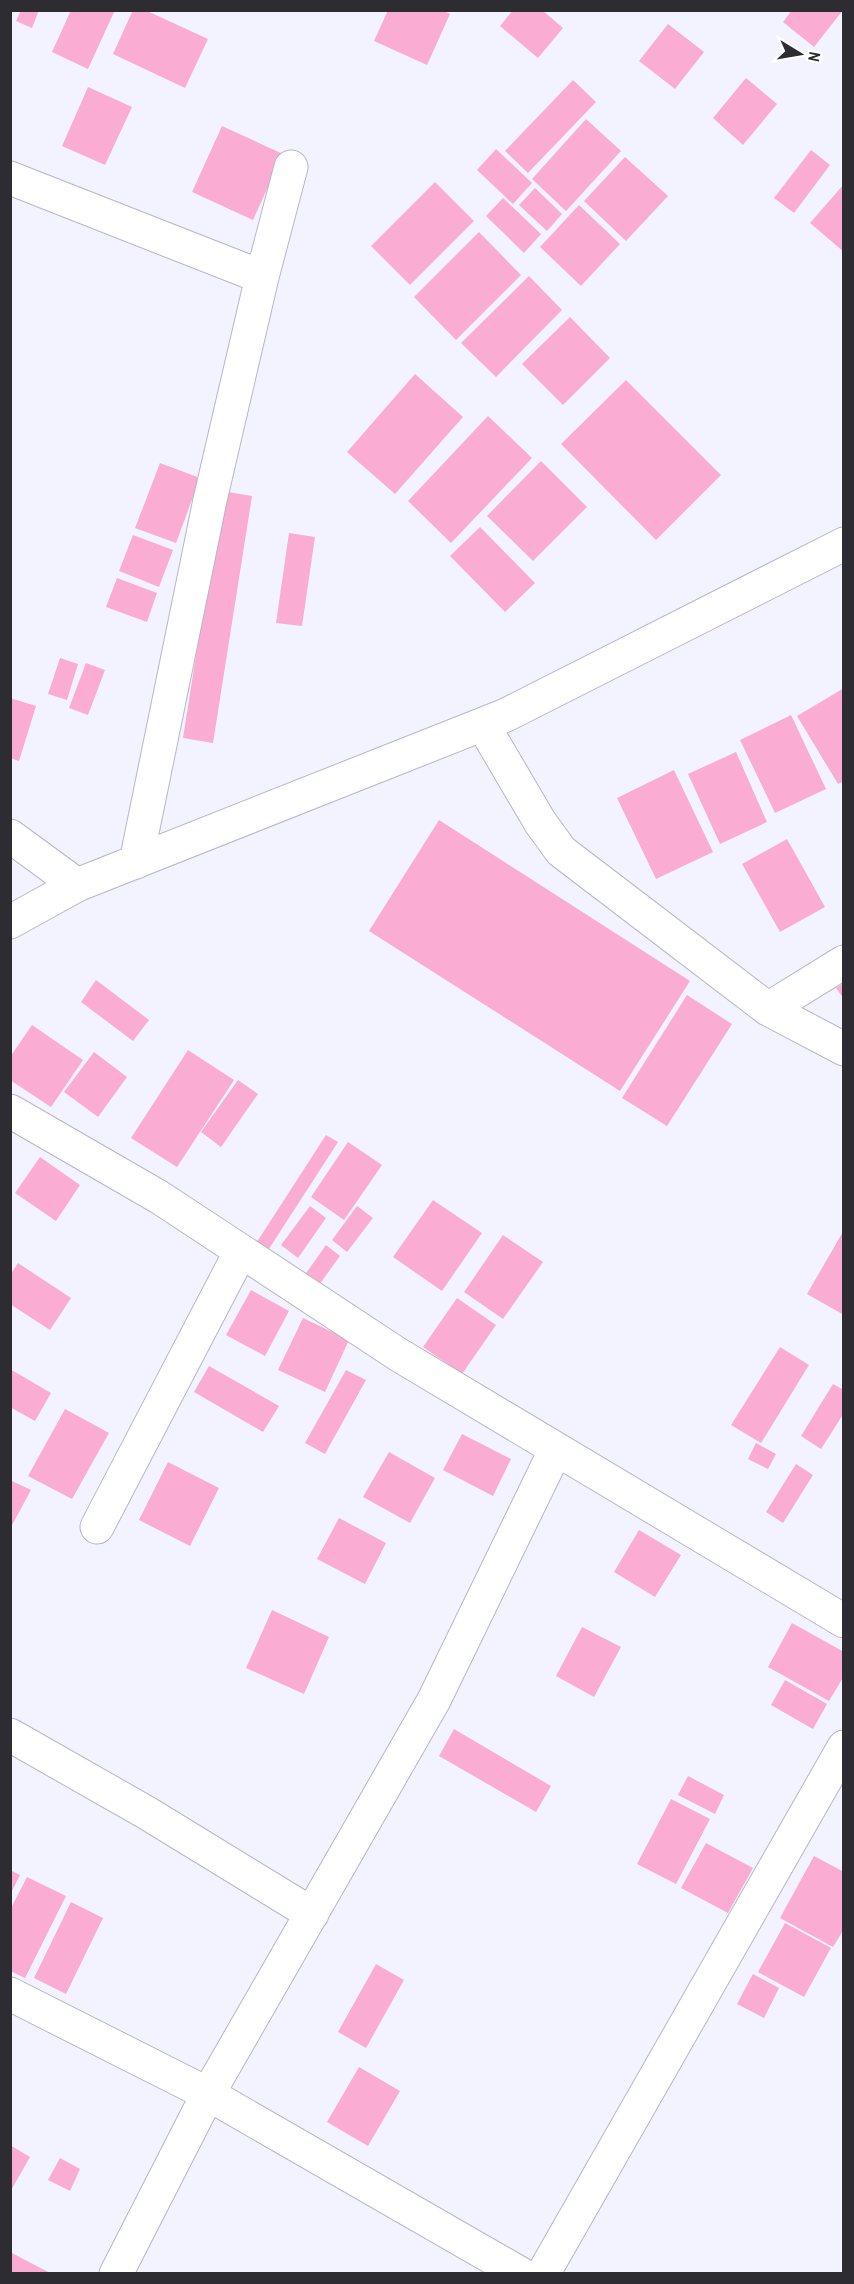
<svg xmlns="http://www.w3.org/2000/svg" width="854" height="2284" viewBox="0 0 854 2284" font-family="'Archivo Narrow',sans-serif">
<rect width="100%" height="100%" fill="#f3f2ff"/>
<path fill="#faacd3" d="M21,10H39L32,28L16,21Z
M71,10H115L88,69L52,52Z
M133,10H145L208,39L185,88L113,54Z
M388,10H442L450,14L427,65L374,41Z
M513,10H542L563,28L538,58L500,26Z
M792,10H843L814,47L783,22Z
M668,24L704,52L675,89L639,61Z
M746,78L777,104L743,145L713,118Z
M573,80L596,102L528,173L505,151Z
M88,87L132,107L105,165L62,146Z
M586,119L621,151L566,211L532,179Z
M222,126L283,154L253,220L192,192Z
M496,149L532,183L513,204L477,170Z
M811,150L830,165L794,213L774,198Z
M625,157L668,196L626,241L584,201Z
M435,182L474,221L410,285L371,246Z
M844,184V252L810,223Z
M535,188L562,214L547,231L519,205Z
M503,198L541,234L524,253L486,216Z
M579,205L620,244L581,286L540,247Z
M479,232L521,275L456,340L414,297Z
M529,276L562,310L496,377L461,343Z
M570,317L610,358L563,405L522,364Z
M415,374L463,417L395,494L347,452Z
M626,380L721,475L656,540L561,444Z
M488,416L532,458L451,543L408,501Z
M541,461L587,507L533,561L487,516Z
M160,463L200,478L176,543L135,528Z
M222,491L252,496L213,743L183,738Z
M480,527L535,583L505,612L450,556Z
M289,533L315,537L302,626L276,623Z
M133,535L173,550L159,587L119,571Z
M117,578L157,593L147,622L106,607Z
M60,658L78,664L67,700L48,694Z
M86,663L105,670L88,715L69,708Z
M844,688V781L838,784L797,716Z
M10,698L36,706L19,761L10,758Z
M791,715L826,789L775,813L740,740Z
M736,752L767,822L720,844L688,774Z
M674,770L713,852L656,879L617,798Z
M439,820L690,981L620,1091L369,931Z
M787,839L825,907L780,932L742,864Z
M96,980L149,1020L133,1041L81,1002Z
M844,983V999L836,988Z
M687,995L732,1024L667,1126L622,1098Z
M32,1025L83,1060L51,1107L10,1080V1057Z
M188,1050L234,1080L177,1167L131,1138Z
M94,1052L127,1077L98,1117L64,1092Z
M238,1080L258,1094L221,1147L201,1132Z
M326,1135L338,1142L265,1255L253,1248Z
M348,1142L382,1165L344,1220L311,1197Z
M40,1157L80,1185L56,1221L15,1193Z
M433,1200L482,1233L442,1291L393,1257Z
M310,1206L326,1218L298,1258L281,1245Z
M357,1206L373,1218L347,1252L332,1240Z
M844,1230V1315L807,1294Z
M503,1235L543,1262L503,1319L464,1292Z
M326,1245L340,1256L316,1289L302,1279Z
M18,1263L71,1298L50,1330L10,1304V1275Z
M251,1290L289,1311L265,1356L226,1335Z
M457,1298L496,1325L462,1374L423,1347Z
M303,1318L349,1340L325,1392L278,1370Z
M780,1347L809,1365L761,1443L731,1425Z
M209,1366L279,1406L263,1432L194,1392Z
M10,1369L51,1393L35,1421L10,1407Z
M346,1370L366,1380L325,1454L305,1443Z
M833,1384L844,1390V1413L821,1449L801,1436Z
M65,1409L109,1433L72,1499L28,1476Z
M462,1434L511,1459L493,1496L443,1470Z
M756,1443L776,1454L768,1469L748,1459Z
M389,1452L435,1478L410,1523L363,1497Z
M168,1462L219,1488L190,1546L139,1520Z
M796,1464L813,1475L783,1523L766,1512Z
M10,1480L31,1490L10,1529Z
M339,1518L386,1543L365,1584L317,1559Z
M639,1530L681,1555L655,1597L614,1572Z
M272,1610L329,1637L304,1694L246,1668Z
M792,1623L844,1652V1676L829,1701L768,1667Z
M582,1627L621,1647L594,1697L556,1676Z
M785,1680L827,1704L813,1729L771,1705Z
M454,1729L551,1786L536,1812L439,1756Z
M688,1776L724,1795L715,1814L678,1795Z
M671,1799L710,1819L676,1884L637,1864Z
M706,1843L753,1868L728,1913L681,1888Z
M814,1856L844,1872V1929L833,1947L780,1918Z
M10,1870L20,1875L10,1895Z
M27,1877L66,1896L25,1978L10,1971V1910Z
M71,1902L103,1918L66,1994L34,1978Z
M785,1923L831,1948L804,1997L758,1972Z
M376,1964L404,1980L366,2048L338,2032Z
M753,1974L779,1988L764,2018L737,2004Z
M359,2067L400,2091L368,2146L327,2122Z
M10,2145L30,2157L10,2192Z
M60,2158L80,2169L70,2191L48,2180Z
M10,2252L52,2274H10Z"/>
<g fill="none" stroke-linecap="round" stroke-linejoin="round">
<defs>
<path id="street" d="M10,178L262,277
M483,725L540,822L561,851L768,1009L844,1049
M10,836L77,885
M136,862L210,500L262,277L291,167
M768,1009L844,962
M10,1111L159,1197L399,1355L844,1621
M97,1527L241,1251
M10,1735L147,1813L312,1914
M10,1994L208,2094L521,2274
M116,2274L208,2094L434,1700L556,1449
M543,2274L844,1747"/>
<path id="secondary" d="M10,922L77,885L506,715L844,544"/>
</defs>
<use href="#street" stroke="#b8b6c5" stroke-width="35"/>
<use href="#secondary" stroke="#b8b6c5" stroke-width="35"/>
<use href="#street" stroke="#fff" stroke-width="33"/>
<use href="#secondary" stroke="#fff" stroke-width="33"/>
</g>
<rect width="854" height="2284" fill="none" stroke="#2d2c32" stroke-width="24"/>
<g transform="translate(800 54) rotate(101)" stroke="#ffffff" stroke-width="4.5" paint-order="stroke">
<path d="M0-4.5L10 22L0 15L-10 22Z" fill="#2d2c32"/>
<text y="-9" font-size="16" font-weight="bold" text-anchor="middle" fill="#2d2c32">N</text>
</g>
</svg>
